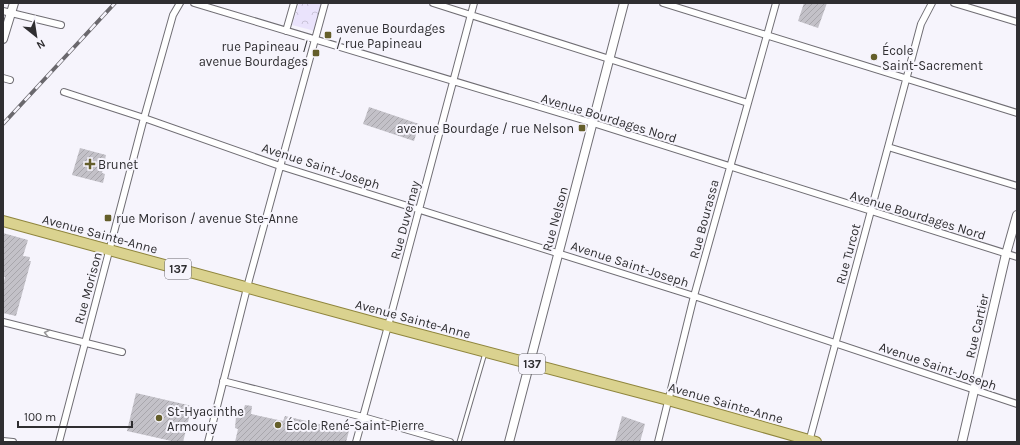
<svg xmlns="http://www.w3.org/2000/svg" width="1020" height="445" viewBox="0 0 1020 445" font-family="Karla,sans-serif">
<defs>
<pattern id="park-crowns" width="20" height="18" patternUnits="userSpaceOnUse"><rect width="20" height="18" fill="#eae3fc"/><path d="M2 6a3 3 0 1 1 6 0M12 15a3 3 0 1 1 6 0" fill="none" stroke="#c9c3d8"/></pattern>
<pattern id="building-hatch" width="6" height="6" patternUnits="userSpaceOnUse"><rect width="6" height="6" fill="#c3c1c8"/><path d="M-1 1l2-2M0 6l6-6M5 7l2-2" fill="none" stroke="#a8a6ac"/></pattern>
</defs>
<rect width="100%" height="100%" fill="#f6f4fc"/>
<path fill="url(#park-crowns)" d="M299,3H322L315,31L292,25Z"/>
<path fill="url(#building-hatch)" d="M804,3H827L818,28L798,21Z
M369,107L419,124L414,141L363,124Z
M80,148L106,155L102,173L105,174L103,183L72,175Z
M3,233L28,240L23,256L30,257L29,261H31L16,316L3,313V285L5,277H3Z
M136,393L192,406L183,442H176L127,431Z
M245,405L252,406L251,414L283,421L285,416L349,431L346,442H235L238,429L235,428L236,417L241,418Z
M622,416L645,424L640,442H615Z"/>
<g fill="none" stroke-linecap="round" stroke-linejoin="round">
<defs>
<path id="service" d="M459,442L485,353"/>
<path id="minor" d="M194,3L593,123L1017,257
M433,3L748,103
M663,3L1017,113
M954,3L1017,22
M3,11L61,25
M286,31L294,3
M3,78L10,80
M64,92L144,118L280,166L694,296L1017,404
M888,147L1017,186
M3,322L122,352
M223,381L363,417L450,442
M3,441L13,442
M59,442L144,118L173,15L180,3
M208,442L249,280L325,3
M356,442L388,326L474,3
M658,442L694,296L776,3
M809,442L921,24L932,3"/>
<path id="tertiary" d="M3,39L14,3
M509,442L624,3
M962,442L1006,254L1017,215"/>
<path id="primary" d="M3,221L388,326L668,400L816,442"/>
</defs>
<use href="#service" stroke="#706e74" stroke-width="5"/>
<use href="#minor" stroke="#706e74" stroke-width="8"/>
<use href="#tertiary" stroke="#706e74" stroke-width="10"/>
<use href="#primary" stroke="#8f853d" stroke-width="12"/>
<use href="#service" stroke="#fff" stroke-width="3"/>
<use href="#minor" stroke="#fff" stroke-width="6"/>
<use href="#tertiary" stroke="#fff" stroke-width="8"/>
<use href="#primary" stroke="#dad28f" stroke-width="10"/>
<defs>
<path id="rail" d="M3,124L115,3"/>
</defs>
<use href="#rail" stroke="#6a686d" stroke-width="4"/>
<use href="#rail" stroke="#f6f4fc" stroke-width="2.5" stroke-dasharray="8" stroke-linecap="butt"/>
</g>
<defs><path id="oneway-chevron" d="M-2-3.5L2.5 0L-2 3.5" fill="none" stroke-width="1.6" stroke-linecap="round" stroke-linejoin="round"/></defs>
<use stroke="#979698" href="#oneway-chevron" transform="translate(47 333) rotate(-166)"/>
<g fill="#645e2a" stroke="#f6f4fc" stroke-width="1.5">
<rect x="324" y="31" width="8" height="8" rx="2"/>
<rect x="312" y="49" width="8" height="8" rx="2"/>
<circle cx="874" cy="57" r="4"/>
<rect x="578" y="124" width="8" height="8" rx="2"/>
<path d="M88 158h4v4h4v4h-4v4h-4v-4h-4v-4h4z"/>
<rect x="104" y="214" width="8" height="8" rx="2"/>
<circle cx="159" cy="418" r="4"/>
<circle cx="278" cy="425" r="4"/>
</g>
<g text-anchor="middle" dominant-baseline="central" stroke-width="4" stroke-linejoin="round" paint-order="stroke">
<g fill="#f6f4fc" stroke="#6b696e" stroke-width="1">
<rect x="165" y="259" width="26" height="20" rx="3"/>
<rect x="519" y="354" width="26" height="20" rx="3"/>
</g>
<g font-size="12" font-weight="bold" fill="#2f2e31">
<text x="178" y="269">137</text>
<text x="532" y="364">137</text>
</g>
<g font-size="13" fill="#2f2e31" stroke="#f6f4fc" text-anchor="start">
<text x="336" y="28">avenue Bourdages<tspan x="336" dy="15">/ rue Papineau</tspan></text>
<text x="308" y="46" text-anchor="end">rue Papineau /<tspan x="308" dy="15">avenue Bourdages</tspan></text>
<text x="882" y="50">École<tspan x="882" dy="15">Saint-Sacrement</tspan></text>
<text x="574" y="128" text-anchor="end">avenue Bourdage / rue Nelson</text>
<text x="98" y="164">Brunet</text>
<text x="116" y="218">rue Morison / avenue Ste-Anne</text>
<text x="167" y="411">St-Hyacinthe<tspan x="167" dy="15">Armoury</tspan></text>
<text x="286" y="425">École René-Saint-Pierre</text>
</g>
<g font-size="13" fill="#2f2e31" stroke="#f6f4fc">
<text transform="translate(609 118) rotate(17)">Avenue Bourdages Nord</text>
<text transform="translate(321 166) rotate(18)">Avenue Saint-Joseph</text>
<text transform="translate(918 215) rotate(17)">Avenue Bourdages Nord</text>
<text transform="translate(555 219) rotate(-75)">Rue Nelson</text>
<text transform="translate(704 219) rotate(-75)">Rue Bourassa</text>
<text transform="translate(405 220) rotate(-75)">Rue Duvernay</text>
<text transform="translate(100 234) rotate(15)">Avenue Sainte-Anne</text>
<text transform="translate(848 254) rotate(-75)">Rue Turcot</text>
<text transform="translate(630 264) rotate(18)">Avenue Saint-Joseph</text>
<text transform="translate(88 288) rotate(-75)">Rue Morison</text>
<text transform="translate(413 319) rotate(15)">Avenue Sainte-Anne</text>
<text transform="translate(977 326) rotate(-77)">Rue Cartier</text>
<text transform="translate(938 366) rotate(19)">Avenue Saint-Joseph</text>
<text transform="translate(726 403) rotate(16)">Avenue Sainte-Anne</text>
</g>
</g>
<rect width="1020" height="445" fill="none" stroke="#2f2e31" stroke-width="8"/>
<g transform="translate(36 36) rotate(150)" stroke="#f6f4fc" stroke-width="3" paint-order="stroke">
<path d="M0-3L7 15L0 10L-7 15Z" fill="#2f2e31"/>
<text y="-6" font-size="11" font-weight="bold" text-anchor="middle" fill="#2f2e31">N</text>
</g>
<path d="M18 421v6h114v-6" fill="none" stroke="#2f2e31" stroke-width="2"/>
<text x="24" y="421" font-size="12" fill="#2f2e31" stroke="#f6f4fc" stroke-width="3" paint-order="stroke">100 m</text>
</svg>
